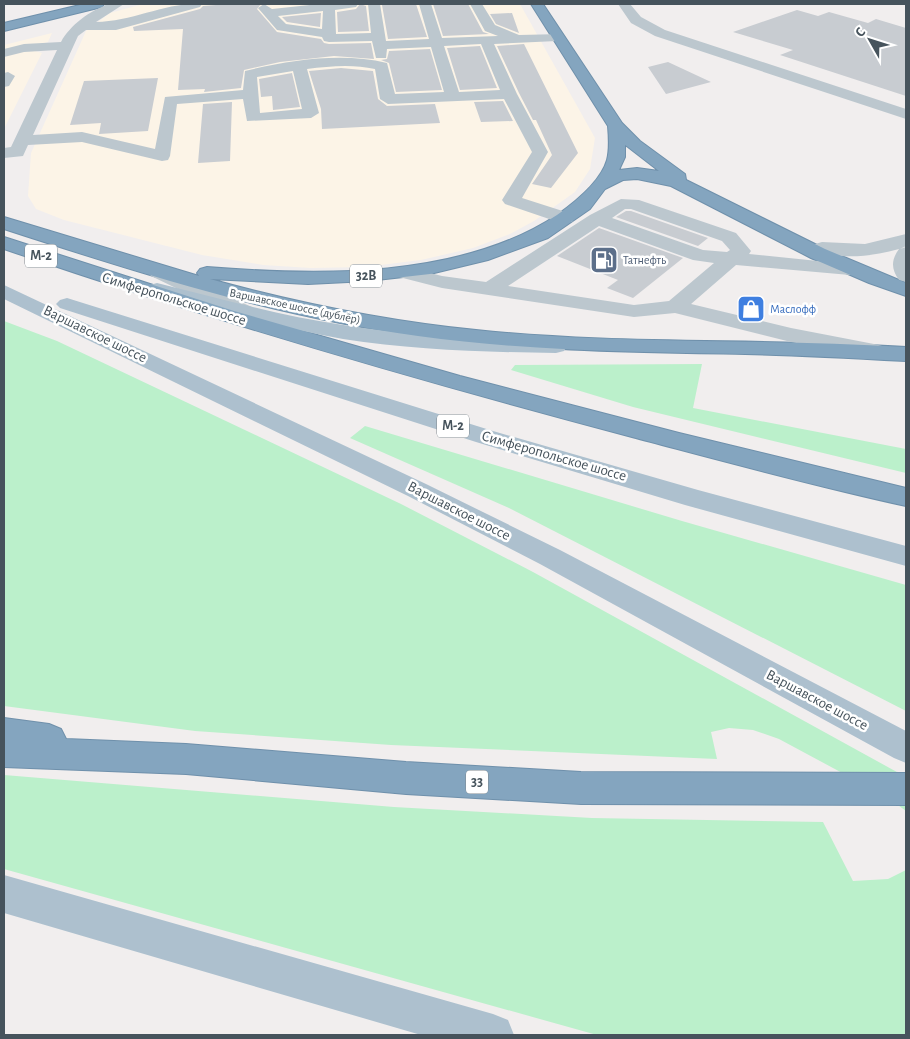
<svg xmlns="http://www.w3.org/2000/svg" width="910" height="1039" viewBox="0 0 910 1039" font-family="'Alegreya Sans',sans-serif">
<rect width="100%" height="100%" fill="#f1eeee"/>
<path fill="#fcf4e7" d="M143,4H520L595,138L590,169L575,192L534,221L510,234L473,248L421,260L364,267L311,268L263,265L202,255L64,220L36,209L28,196L31,153L86,31L110,13Z
M52,33L48,42L34,46L32,50L42,53L4,129V45Z"/>
<path fill="#bbf0cb" d="M4,321L57,341L401,504L533,572L906,777V811L887,797L779,739L753,730L729,728L711,732L717,759L391,745L195,731L4,706Z
M702,364L693,408L906,449V473L633,407L511,370L515,365Z
M365,426L682,521L906,585V711L509,508L350,438Z
M4,775L394,807L592,818L823,822L853,881L888,879L906,870V1035H597L4,869Z"/>
<path fill="#c8ccd1" d="M229,4H261L257,9L277,32L321,39L324,43L329,44L371,43L374,59L334,56L280,62L244,70L241,88L204,92L205,89L178,90L183,29L134,31L133,27L200,9L203,6Z
M360,4L366,6L369,31L338,32L337,12L356,9Z
M416,4L427,37L388,39L382,5Z
M433,4H468L483,32L489,34L443,36Z
M797,10L818,16L829,12L868,23L876,19L906,28V96L780,55L793,50L733,32Z
M321,13L320,27L287,22L282,17Z
M512,13L519,33L496,24L490,14Z
M524,44L578,153L551,188L532,184L552,155L536,120H533L519,93L497,46Z
M480,46L497,88L460,90L447,48Z
M430,49L442,90L396,92L389,63L381,60L387,59L389,51Z
M668,62L711,82L666,94L648,67Z
M341,68L373,71L378,99L387,106L435,104L440,123L322,129L321,109L309,71Z
M292,73L300,107L273,110L272,96L261,97L259,79Z
M158,78L148,131L99,134L101,123L70,125L84,81Z
M503,101L513,121L481,122L474,102Z
M232,102L230,161L198,163L203,104Z
M626,211H631L708,238L698,246L616,217Z
M599,228L683,258L633,298L607,288L618,280L557,256Z"/>
<g fill="none" stroke-linecap="round" stroke-linejoin="round">
<defs>
<path id="highway" d="M84,4H104L102,7L4,31V23Z
M531,4H543L622,123L640,141L685,174L686,180L825,249L906,283V296L869,283L811,258L671,186L637,179L623,180L605,189L590,209L548,238L488,260L430,274L368,281L308,284L210,279C298,303 386,321 476,330C619,345 763,338 906,347V361C853,358 799,355 745,354C636,352 527,351 418,336C277,317 139,273 4,229V217L199,276L197,273L200,269L207,267C318,276 460,279 557,215C574,203 601,181 607,160C610,149 609,137 608,126ZM625,145L628,147L659,171L637,168L619,170L625,157Z
M4,237L234,311L460,376L679,433L906,488V506C814,486 723,461 632,437C420,381 211,320 4,249Z
M4,718L49,724L61,729L66,739L186,744L406,762L581,772L906,773V805L581,804L406,794L186,774L4,767Z"/>
</defs>
<use href="#highway" stroke="#6f90ab" stroke-width="2"/>
<path fill="#bcc7ce" fill-rule="evenodd" d="M108,4H124L96,22C132,22 166,2 202,4L200,7L116,30H86L78,36L33,135L82,132L155,149L165,97L243,90L245,71C290,60 342,52 387,63L395,94L444,92L431,47L387,49L386,58H376L372,41L329,42L324,41L322,37L277,30L258,8L264,4L272,9L319,4H358L356,7L335,10L336,34L371,33L368,4H380L386,41L429,39L419,4H431L442,38L498,36L485,31L470,4H482L495,25L519,35L562,34L564,37L557,41L494,44L517,94L548,152L522,198L572,214L574,218L572,222H558L505,204L502,200L532,152L504,99L388,104L380,99L375,69C353,64 330,66 307,69L319,113L311,118L247,121L243,99L177,104L170,156L168,160L162,161L82,142L28,145L23,156L4,158V148L11,147L57,50L24,52L4,57V49L24,44L61,42C70,25 90,11 108,4ZM323,11L322,29L286,24L278,16ZM481,44L500,90L459,92L444,46ZM293,71L302,109L260,113L257,77Z
M618,4H630L641,17L665,30L906,109V119L655,36L631,23Z
M8,72L15,76L9,86L4,87V73Z
M621,199L639,200L736,233L751,251L749,254L857,265L860,269L857,273L850,275L736,265L691,304L791,328L874,344L882,346L885,351L882,356L874,358L791,342L675,313L634,317L442,288L399,277L396,273L399,269L406,267L442,276L486,282L590,215ZM625,209H631L722,241L730,250L727,252L703,250L612,218ZM599,226L693,260L714,263L669,301L634,305L508,286Z
M906,234V246L900,249L906,247V282L899,280C891,269 891,260 899,249C871,257 844,259 815,252L812,248L815,244L822,242L865,244Z
M158,266L252,307L255,312L252,317L244,318L236,317L151,276L148,272L151,268Z"/>
<path fill="#adc0ce" fill-rule="evenodd" d="M157,283C219,298 280,316 343,325C413,336 485,339 556,339L564,341L567,346L564,351L556,353C485,352 413,350 343,339C278,328 214,309 150,293L147,289L150,285Z
M4,285L426,484L560,550L906,731V763L894,758L540,564L408,496L4,299Z
M67,298L493,431L698,490L906,546V566L685,505L476,442L60,308L56,304L60,300Z
M4,875L493,1014L508,1020L514,1035H421L4,913Z"/>
<use href="#highway" fill="#84a5bf" fill-rule="evenodd"/>
</g>
<defs>
<symbol id="fuel-square" viewBox="-11 -11 22 22"><rect x="-9" y="-9" width="18" height="18" rx="4" fill="#5c6f8a" stroke="#fff"/><path d="M-5.5-6h7V0h2V4h1.3V-2.5L3-4.5l.8-.8L6-3V5H2.5V1h-1V6h-7ZM-4.2-4.7v3.2H.2V-4.7Z" fill="#fff"/></symbol>
<symbol id="shop-square" viewBox="-11 -11 22 22"><rect x="-9" y="-9" width="18" height="18" rx="4" fill="#3f7fe0" stroke="#fff"/><path d="M-5-2.5h2.3a2.7 3.5 0 0 1 5.4 0H5L5.5 6h-11ZM-1.5-2.5h3a1.5 2.3 0 0 0-3 0Z" fill="#fff"/></symbol>
</defs>
<g fill-rule="evenodd">
<use href="#fuel-square" x="588" y="244" width="32" height="32"/>
<use href="#shop-square" x="735" y="293" width="32" height="32"/>
</g>
<g text-anchor="middle" dominant-baseline="central" stroke-width="5" stroke-linejoin="round" paint-order="stroke">
<g font-size="12" fill="#4e5e75" stroke="#fff" text-anchor="start">
<text x="623" y="260">Татнефть</text>
</g>
<g font-size="12" fill="#46535c" stroke="#fff">
<text transform="translate(295 306) rotate(12)">Варшавское шоссе (дублёр)</text>
</g>
<g font-size="12" fill="#366cbe" stroke="#fff" text-anchor="start">
<text x="770" y="309">Маслофф</text>
</g>
<g fill="#fff" stroke="#7e878d" stroke-width="1">
<rect x="25" y="244.5" width="32" height="23" rx="4"/>
<rect x="350" y="264.5" width="32" height="23" rx="4"/>
<rect x="437" y="414.5" width="32" height="23" rx="4"/>
<rect x="466" y="770.5" width="22" height="23" rx="4"/>
</g>
<g font-size="14" font-weight="bold" fill="#46535c">
<text x="41" y="256">М-2</text>
<text x="366" y="276">32B</text>
<text x="453" y="426">М-2</text>
<text x="477" y="782">33</text>
</g>
<g font-size="15" fill="#46535c" stroke="#fff">
<text transform="translate(174 299) rotate(17)">Симферопольское шоссе</text>
<text transform="translate(95 334) rotate(26)">Варшавское шоссе</text>
<text transform="translate(554 456) rotate(16)">Симферопольское шоссе</text>
<text transform="translate(459 511) rotate(27)">Варшавское шоссе</text>
<text transform="translate(817 700) rotate(28)">Варшавское шоссе</text>
</g>
</g>
<rect width="910" height="1039" fill="none" stroke="#46535c" stroke-width="10"/>
<g transform="translate(870 40) rotate(309)" stroke="#ffffff" stroke-width="4" paint-order="stroke">
<path d="M0-4L9 19L0 12L-9 19Z" fill="#46535c"/>
<text y="-8" font-size="14" font-weight="bold" text-anchor="middle" fill="#46535c">С</text>
</g>
</svg>
